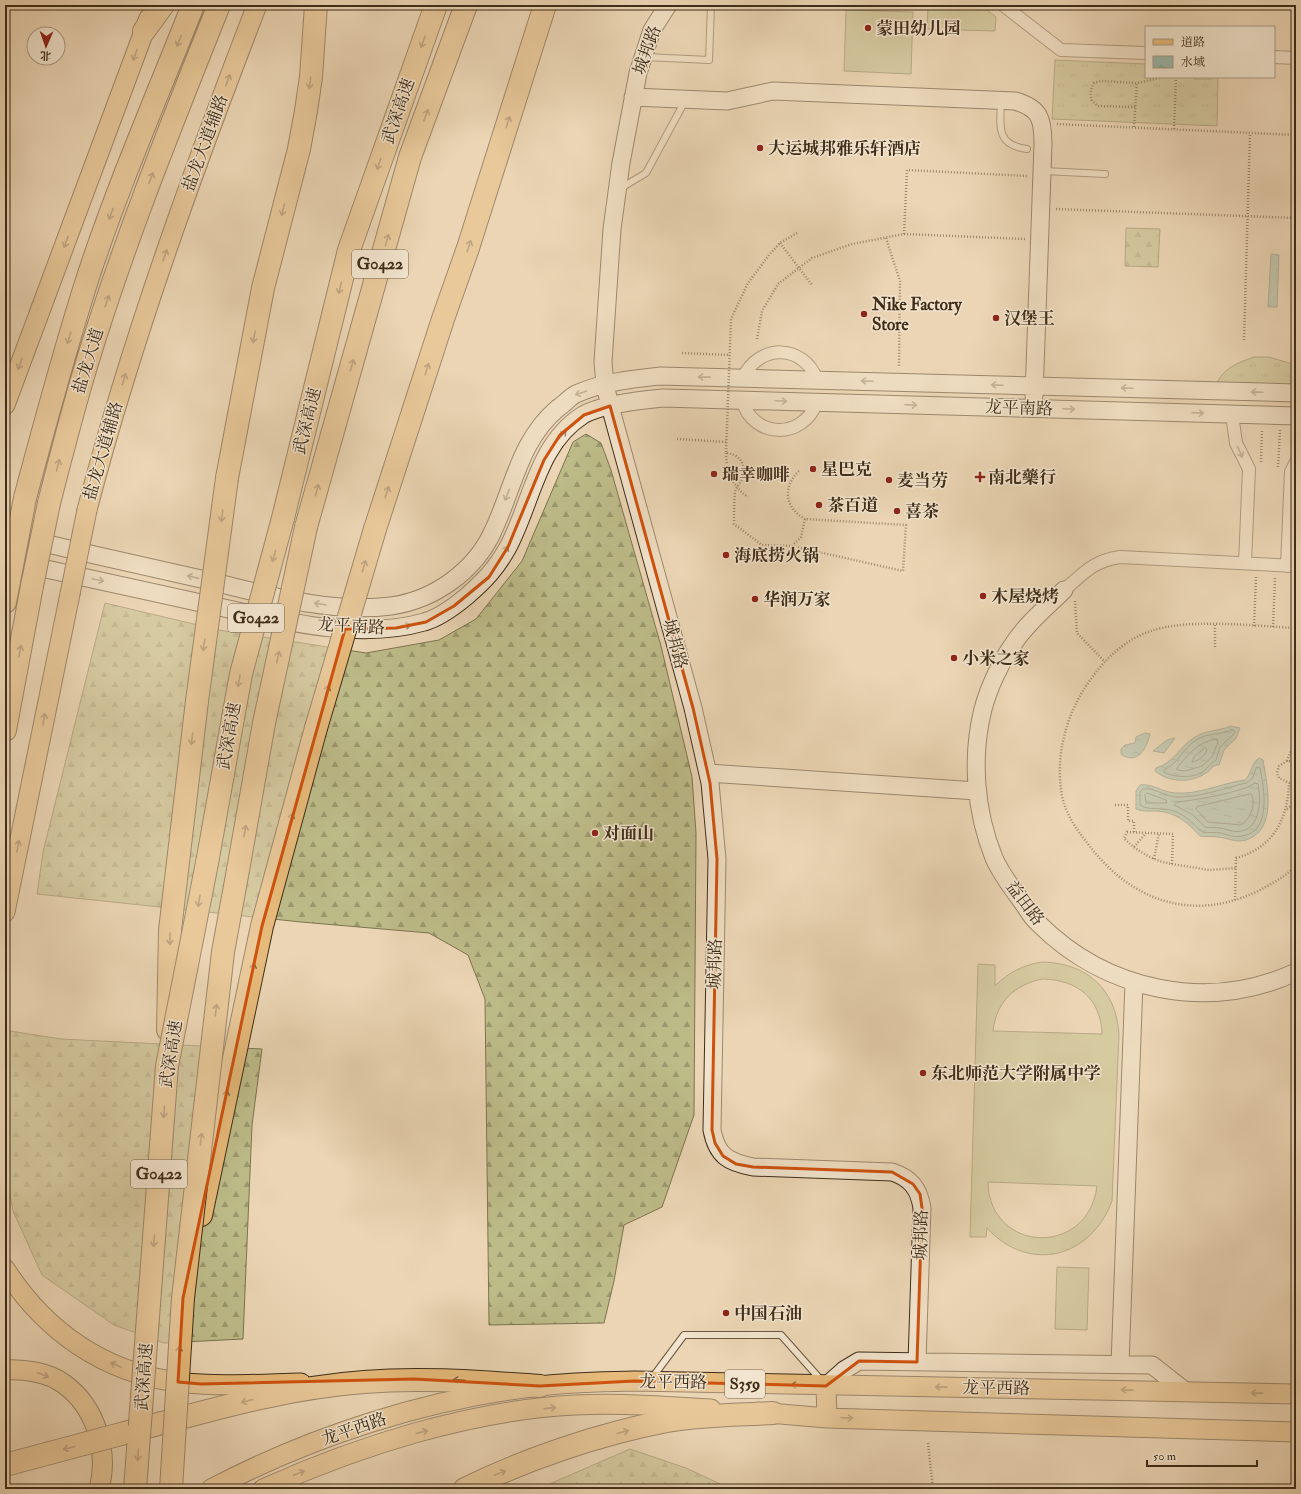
<svg xmlns="http://www.w3.org/2000/svg" width="1301" height="1494" viewBox="0 0 1301 1494" font-family="'IM FELL Double Pica','Noto Serif SC',serif">
<defs>
<pattern id="grass-tufts" width="24" height="20" patternUnits="userSpaceOnUse"><rect width="24" height="20" fill="#bdbc89"/><path d="M3 7l-1-3M5 7V3M7 7l1-3M15 17l-1-3M17 17v-4M19 17l1-3" fill="none" stroke="#9b996f"/></pattern>
<pattern id="forest-firs" width="22" height="20" patternUnits="userSpaceOnUse"><rect width="22" height="20" fill="#bdbc89"/><path d="M5 1l3.5 6h-7zM16 11l3.5 6h-7z" fill="#9b996f"/></pattern>
<pattern id="water-ripples" width="26" height="14" patternUnits="userSpaceOnUse"><rect width="26" height="14" fill="#99b9aa"/><path d="M2 4q2-2 4 0t4 0M15 11q2-2 4 0t4 0" fill="none" stroke="#7e9789"/></pattern>
</defs>
<rect width="100%" height="100%" fill="#ebd5b4"/>
<filter id="stains"><feTurbulence type="fractalNoise" baseFrequency=".005" numOctaves="4"/><feColorMatrix values="0 0 0 0 .2 0 0 0 0 .09 0 0 0 0 .02 0 0 0 .5 -.17"/></filter>
<radialGradient id="worn" r=".72"><stop offset=".6" stop-color="#630" stop-opacity="0"/><stop offset="1" stop-color="#630" stop-opacity=".3"/></radialGradient>
<path fill="url(#grass-tufts)" stroke="#7e7450" d="M1055,60L1146,64V77H1194V79H1212V77H1218L1217,126L1052,119Z
M1254,357H1269L1296,365V388L1216,385C1223,368 1237,363 1254,357Z"/>
<path fill="url(#forest-firs)" stroke="#7e7450" d="M1126,228L1160,229L1158,267L1125,266Z
M586,434L601,443L611,470L661,646L692,777L696,833L694,1115L662,1207L624,1225L614,1281L604,1323L489,1325L485,999L468,955L429,933L301,922L37,894L43,852L105,603L219,630L366,653L439,640L476,619L522,561L573,442Z
M10,1031L61,1039L262,1049L252,1125L243,1339L164,1343L114,1325L42,1275L13,1211L5,1169V1073Z
M630,1449L686,1468L731,1489H538Z"/>
<path fill="#bdbc89" stroke="#7e7450" fill-rule="evenodd" d="M960,5H981L996,17L995,31L927,29L928,8L960,10Z
M846,10L913,12L911,74L844,71Z
M1042,962C1087,963 1116,989 1119,1034L1112,1201C1091,1258 1029,1274 987,1228L986,1237H970L978,964L995,965V986C1009,972 1023,965 1042,962ZM1043,979C1078,980 1101,999 1102,1034L993,1031C996,1002 1015,984 1043,979ZM988,1182L1097,1186C1088,1258 989,1253 988,1182Z
M1057,1267L1089,1268L1087,1330L1055,1329Z"/>
<path fill="url(#water-ripples)" stroke="#758170" d="M1271,254L1279,255L1277,307H1268Z
M1231,726L1240,728L1236,738L1224,750L1219,765C1211,765 1212,770 1206,773C1191,783 1170,783 1155,771L1156,768C1174,763 1180,746 1195,737C1206,730 1219,731 1231,726Z
M1145,733L1150,734C1147,748 1137,766 1121,754V749L1125,745L1135,743L1136,737Z
M1175,738L1164,753L1153,751L1167,740Z
M1259,758L1263,760C1267,784 1278,830 1246,840C1236,843 1228,838 1218,837C1212,836 1206,837 1200,836C1188,823 1176,812 1157,811C1149,811 1144,812 1136,809V791L1140,785C1152,783 1162,792 1175,793C1198,795 1222,783 1245,780C1252,773 1251,763 1259,758Z"/>
<g fill="none" stroke-linecap="round" stroke-linejoin="round">
<path stroke="#6c7361" stroke-width="1" d="M1232,730L1235,731L1233,735L1220,747L1216,760C1211,763 1210,765 1206,769C1197,779 1175,778 1164,772V770C1178,763 1184,748 1196,740C1207,733 1221,735 1232,730Z
M1216,739L1218,742L1212,757L1202,766L1185,771L1177,770V768C1189,754 1197,742 1216,739Z
M1205,748L1207,750C1206,755 1197,762 1192,762L1194,757Z
M1257,767L1260,768C1264,788 1272,832 1242,836C1234,838 1229,835 1221,833C1215,832 1208,833 1202,832C1193,824 1186,815 1174,811C1164,807 1148,811 1140,805V792L1143,789C1153,787 1164,796 1176,797C1199,798 1224,788 1246,783L1252,779Z
M1255,783L1258,784C1261,799 1261,828 1241,831C1233,833 1228,829 1220,828C1215,827 1210,828 1205,827L1193,815L1174,805L1176,802C1191,801 1245,792 1255,783Z
M1147,793L1166,800L1167,803H1146L1145,795Z
M1251,794C1257,803 1250,820 1241,825L1208,822L1196,809L1197,807Z"/>
<defs>
<path id="lane" d="M645,57L709,60L711,5
M1001,101C1000,127 996,145 1027,149
M1044,171L1105,174
M621,188L646,173L685,101
M652,1378L684,1335H781L821,1380"/>
<path id="street" d="M1003,5L1061,50L1146,53
M1274,57L1296,58
M743,378C759,343 804,344 817,380
M742,400C753,439 803,440 817,402
M1232,414L1236,443L1249,469L1245,563
M1287,566L1291,472L1296,462
M1064,590C1084,573 1093,561 1120,557L1296,566"/>
<path id="secondary" d="M668,5L652,30L638,73L621,163L612,229L603,362L605,385L610,406L693,708L710,783L717,859L712,1130C717,1156 728,1162 753,1167L892,1172C911,1178 919,1189 922,1208L917,1362
M633,97L727,101L773,91L1015,101C1040,108 1043,119 1043,144L1034,396
M5,534C73,550 142,566 210,581C268,595 331,614 391,606C434,600 475,571 493,531C514,487 519,441 558,408C564,404 570,397 576,394C603,382 632,379 660,376L1296,393
M5,560C67,574 130,587 192,601C264,616 352,643 424,622C439,618 455,606 467,596C485,580 495,570 507,549C532,504 536,445 583,415C602,404 641,400 663,398L1296,416
M1064,590C1047,607 1027,623 1014,643C1001,661 989,687 983,709C971,757 975,811 994,858C1000,872 1011,887 1020,899C1026,907 1031,917 1038,923C1106,991 1208,1013 1296,972
M708,773L977,791
M1120,1365L1134,982
M826,1386L844,1370L859,1361L1152,1365L1185,1391"/>
<path id="primary" d="M5,405L149,18
M87,510C132,338 193,171 257,5
M5,912L70,594
M5,1269C45,1331 103,1372 177,1382C218,1387 260,1384 301,1383
M5,1370C24,1369 48,1372 64,1384C96,1407 109,1452 99,1489
M826,1386L827,1418
M758,1412L827,1418L1296,1432
M211,1489C312,1436 426,1399 540,1386C571,1382 602,1382 634,1381L1296,1394
M263,1489C358,1446 471,1410 575,1405C620,1403 666,1406 711,1409"/>
<path id="highway" d="M144,31L163,5
M227,478L263,288L299,149L306,111L311,77L316,5
M25,498C45,423 65,348 89,274C119,183 158,94 193,5
M49,503C61,456 73,409 87,363C124,241 172,123 219,5
M283,518L349,250L436,5
M306,527L410,157L466,5
M375,529L443,319L468,248L545,5
M5,602L9,581
M5,730L32,586
M207,863L233,718
M238,870L264,723
M168,1030L170,930L197,701
M201,1215L262,926L316,728
M121,1434C201,1413 281,1388 364,1382C423,1377 481,1382 540,1386
M465,1489C526,1459 599,1434 667,1421C701,1415 739,1415 773,1413"/>
</defs>
<use href="#lane" stroke="#6a573f" stroke-width="8"/>
<use href="#street" stroke="#6a573f" stroke-width="14"/>
<use href="#secondary" stroke="#3f2d18" stroke-width="19"/>
<use href="#primary" stroke="#3f2d18" stroke-width="21"/>
<use href="#highway" stroke="#3f2d18" stroke-width="24"/>
<path stroke="#3f2d18" stroke-width="2.5" stroke-dasharray="1 2" stroke-linecap="butt" d="M1135,107L1098,106L1092,101C1090,94 1090,90 1094,83L1101,81L1137,83L1164,77
M1057,124L1296,135
M1134,127L1137,83
M1174,129L1176,77
M1056,209L1296,218
M904,234L907,170L1028,176
M886,238L900,281L899,367
M757,339L762,311L778,284L812,258L852,244L904,234L1025,239
M1244,340L1250,133
M682,353L730,355
M677,439L726,442
M726,453C726,471 733,487 748,497
M1261,462L1262,431
M1278,467L1280,430
M799,471C782,487 785,508 805,519
M792,546L801,537L805,519L906,525L903,571
M1075,601L1077,633L1105,662
M1254,626L1256,577
M1273,627L1275,578
M1296,633V628C1256,626 1188,618 1151,631C1123,640 1102,662 1086,686C1065,718 1055,758 1062,796C1066,815 1077,830 1088,844C1131,901 1192,923 1258,891C1271,884 1285,877 1296,866
M1215,647V625
M1287,761L1296,739
M1296,762L1287,761L1279,766L1277,773L1279,778L1296,786
M1115,805H1128V821H1134V832
M1287,809L1296,802
M1127,832L1173,834L1172,864C1154,861 1136,851 1124,838Z
M1134,847L1146,833
M1154,859L1159,833
M1172,864L1209,870L1236,868
M1235,900L1236,858C1273,848 1288,819 1289,783
M928,1443L933,1489"/>
<use href="#lane" stroke="#f2e4ce" stroke-width="6"/>
<use href="#street" stroke="#f2e4ce" stroke-width="12"/>
<use href="#secondary" stroke="#f2e4ce" stroke-width="17"/>
<use href="#primary" stroke="#e6ba7a" stroke-width="19"/>
<use href="#highway" stroke="#e6ba7a" stroke-width="22"/>
<defs>
<path id="primary-bridge" d="M70,594L87,510"/>
<path id="highway-bridge" d="M9,581L25,498
M32,586L49,503
M197,701L227,478
M233,718L241,674L283,518
M264,723L306,527
M316,728L375,529
M5,1465L121,1434
M135,1489L167,1066L207,863
M171,1489L183,1298L223,952L238,870"/>
</defs>
<use href="#primary-bridge" stroke="#3f2d18" stroke-width="21" stroke-linecap="butt"/>
<use href="#highway-bridge" stroke="#3f2d18" stroke-width="24" stroke-linecap="butt"/>
<path stroke="#3f2d18" stroke-width="2.5" stroke-dasharray="1 2" stroke-linecap="butt" d="M797,233L780,243L769,255L748,283L731,319L726,453C739,454 747,464 742,478C741,483 736,487 735,492C734,502 734,513 734,524L762,545L792,546L903,571
M780,243L812,285"/>
<use href="#primary-bridge" stroke="#e6ba7a" stroke-width="19"/>
<use href="#highway-bridge" stroke="#e6ba7a" stroke-width="22"/>
</g>
<defs><path id="oneway-shaft" d="M-6 0H5M1.5-3L5.5 0L1.5 3" fill="none" stroke-width="1.6" stroke-linecap="round" stroke-linejoin="round"/></defs>
<g stroke="#8a6c44">
<use href="#oneway-shaft" transform="translate(179 41) rotate(112)"/>
<use href="#oneway-shaft" transform="translate(423 42) rotate(109)"/>
<use href="#oneway-shaft" transform="translate(135 55) rotate(110)"/>
<use href="#oneway-shaft" transform="translate(228 80) rotate(-69)"/>
<use href="#oneway-shaft" transform="translate(310 83) rotate(98)"/>
<use href="#oneway-shaft" transform="translate(426 115) rotate(-70)"/>
<use href="#oneway-shaft" transform="translate(508 122) rotate(-72)"/>
<use href="#oneway-shaft" transform="translate(379 164) rotate(109)"/>
<use href="#oneway-shaft" transform="translate(151 178) rotate(-68)"/>
<use href="#oneway-shaft" transform="translate(283 210) rotate(104)"/>
<use href="#oneway-shaft" transform="translate(111 214) rotate(110)"/>
<use href="#oneway-shaft" transform="translate(387 240) rotate(-74)"/>
<use href="#oneway-shaft" transform="translate(66 242) rotate(110)"/>
<use href="#oneway-shaft" transform="translate(469 246) rotate(-72)"/>
<use href="#oneway-shaft" transform="translate(165 255) rotate(-70)"/>
<use href="#oneway-shaft" transform="translate(340 288) rotate(104)"/>
<use href="#oneway-shaft" transform="translate(107 301) rotate(-71)"/>
<use href="#oneway-shaft" transform="translate(254 337) rotate(101)"/>
<use href="#oneway-shaft" transform="translate(69 338) rotate(107)"/>
<use href="#oneway-shaft" transform="translate(20 364) rotate(110)"/>
<use href="#oneway-shaft" transform="translate(352 365) rotate(-74)"/>
<use href="#oneway-shaft" transform="translate(427 369) rotate(-72)"/>
<use href="#oneway-shaft" transform="translate(124 379) rotate(-73)"/>
<use href="#oneway-shaft" transform="translate(58 465) rotate(-76)"/>
<use href="#oneway-shaft" transform="translate(317 490) rotate(-74)"/>
<use href="#oneway-shaft" transform="translate(387 492) rotate(-72)"/>
<use href="#oneway-shaft" transform="translate(222 516) rotate(98)"/>
<use href="#oneway-shaft" transform="translate(274 556) rotate(105)"/>
<use href="#oneway-shaft" transform="translate(364 566) rotate(-74)"/>
<use href="#oneway-shaft" transform="translate(204 645) rotate(98)"/>
<use href="#oneway-shaft" transform="translate(20 651) rotate(-79)"/>
<use href="#oneway-shaft" transform="translate(278 657) rotate(-78)"/>
<use href="#oneway-shaft" transform="translate(239 681) rotate(100)"/>
<use href="#oneway-shaft" transform="translate(327 691) rotate(-74)"/>
<use href="#oneway-shaft" transform="translate(44 719) rotate(-79)"/>
<use href="#oneway-shaft" transform="translate(192 739) rotate(98)"/>
<use href="#oneway-shaft" transform="translate(291 819) rotate(-75)"/>
<use href="#oneway-shaft" transform="translate(245 831) rotate(-80)"/>
<use href="#oneway-shaft" transform="translate(18 846) rotate(-79)"/>
<use href="#oneway-shaft" transform="translate(199 901) rotate(100)"/>
<use href="#oneway-shaft" transform="translate(170 939) rotate(91)"/>
<use href="#oneway-shaft" transform="translate(253 969) rotate(-78)"/>
<use href="#oneway-shaft" transform="translate(216 1010) rotate(-83)"/>
<use href="#oneway-shaft" transform="translate(226 1096) rotate(-78)"/>
<use href="#oneway-shaft" transform="translate(164 1112) rotate(94)"/>
<use href="#oneway-shaft" transform="translate(201 1139) rotate(-83)"/>
<use href="#oneway-shaft" transform="translate(154 1241) rotate(94)"/>
<use href="#oneway-shaft" transform="translate(179 1352) rotate(-86)"/>
<use href="#oneway-shaft" transform="translate(116 1365) rotate(-157)"/>
<use href="#oneway-shaft" transform="translate(43 1375) rotate(21)"/>
<use href="#oneway-shaft" transform="translate(459 1380) rotate(-176)"/>
<use href="#oneway-shaft" transform="translate(797 1385) rotate(-179)"/>
<use href="#oneway-shaft" transform="translate(941 1387) rotate(-179)"/>
<use href="#oneway-shaft" transform="translate(1127 1390) rotate(-179)"/>
<use href="#oneway-shaft" transform="translate(1257 1393) rotate(-179)"/>
<use href="#oneway-shaft" transform="translate(247 1401) rotate(166)"/>
<use href="#oneway-shaft" transform="translate(550 1408) rotate(-7)"/>
<use href="#oneway-shaft" transform="translate(847 1418) rotate(2)"/>
<use href="#oneway-shaft" transform="translate(422 1432) rotate(-14)"/>
<use href="#oneway-shaft" transform="translate(623 1432) rotate(-14)"/>
<use href="#oneway-shaft" transform="translate(69 1448) rotate(165)"/>
<use href="#oneway-shaft" transform="translate(138 1455) rotate(94)"/>
<use href="#oneway-shaft" transform="translate(299 1473) rotate(-22)"/>
<use href="#oneway-shaft" transform="translate(500 1473) rotate(-22)"/>
</g>
<g stroke="#988873">
<use href="#oneway-shaft" transform="translate(704 377) rotate(-179)"/>
<use href="#oneway-shaft" transform="translate(867 381) rotate(-178)"/>
<use href="#oneway-shaft" transform="translate(997 385) rotate(-178)"/>
<use href="#oneway-shaft" transform="translate(1127 388) rotate(-178)"/>
<use href="#oneway-shaft" transform="translate(1257 392) rotate(-178)"/>
<use href="#oneway-shaft" transform="translate(581 393) rotate(161)"/>
<use href="#oneway-shaft" transform="translate(781 401) rotate(2)"/>
<use href="#oneway-shaft" transform="translate(911 405) rotate(2)"/>
<use href="#oneway-shaft" transform="translate(1069 409) rotate(2)"/>
<use href="#oneway-shaft" transform="translate(1198 413) rotate(2)"/>
<use href="#oneway-shaft" transform="translate(562 435) rotate(-48)"/>
<use href="#oneway-shaft" transform="translate(1240 452) rotate(66)"/>
<use href="#oneway-shaft" transform="translate(507 495) rotate(111)"/>
<use href="#oneway-shaft" transform="translate(505 551) rotate(-59)"/>
<use href="#oneway-shaft" transform="translate(193 577) rotate(-167)"/>
<use href="#oneway-shaft" transform="translate(98 580) rotate(12)"/>
<use href="#oneway-shaft" transform="translate(320 604) rotate(-170)"/>
<use href="#oneway-shaft" transform="translate(405 626) rotate(-12)"/>
</g>
<path d="M0 0H1301V1494H0ZM610,406L693,708L710,783L717,859L712,1130L715,1143L723,1156L736,1164L753,1167L892,1172L913,1184L920,1194L922,1208L917,1362L859,1361L826,1386L634,1381L540,1386L414,1379L201,1384L178,1382L183,1298L262,926L345,629L396,628L426,622L454,606L489,577L508,547L544,460L560,435L584,415Z" fill="#ebd5b4" fill-opacity=".55" fill-rule="evenodd"/>
<path fill="none" stroke="#cf520e" stroke-width="3" stroke-linejoin="round" d="M610,406L693,708L710,783L717,859L712,1130L715,1143L723,1156L736,1164L753,1167L892,1172L913,1184L920,1194L922,1208L917,1362L859,1361L826,1386L634,1381L540,1386L414,1379L201,1384L178,1382L183,1298L262,926L345,629L396,628L426,622L454,606L489,577L508,547L544,460L560,435L584,415Z"/>
<g fill="#8f2418" stroke="#f2e4ce" stroke-width="1.5">
<circle cx="868" cy="28" r="4"/>
<circle cx="760" cy="148" r="4"/>
<circle cx="864" cy="314" r="4"/>
<circle cx="996" cy="318" r="4"/>
<circle cx="813" cy="469" r="4"/>
<circle cx="714" cy="474" r="4"/>
<path d="M978 471h4v4h4v4h-4v4h-4v-4h-4v-4h4z"/>
<circle cx="889" cy="480" r="4"/>
<circle cx="819" cy="505" r="4"/>
<circle cx="897" cy="511" r="4"/>
<circle cx="726" cy="555" r="4"/>
<circle cx="983" cy="596" r="4"/>
<circle cx="755" cy="599" r="4"/>
<circle cx="954" cy="658" r="4"/>
<circle cx="595" cy="833" r="4"/>
<circle cx="923" cy="1073" r="4"/>
<circle cx="726" cy="1313" r="4"/>
</g>
<g text-anchor="middle" dominant-baseline="central" stroke-width="3" stroke-linejoin="round" paint-order="stroke">
<g fill="#f2e4ce" stroke="#75644f" stroke-width="1">
<rect x="352" y="250" width="56" height="28" rx="3"/>
<rect x="228" y="604" width="56" height="28" rx="3"/>
<rect x="131" y="1160" width="56" height="28" rx="3"/>
<rect x="725" y="1370" width="40" height="28" rx="3"/>
</g>
<g font-size="16" font-weight="bold" fill="#3f2d18">
<text x="380" y="264">G0422</text>
<text x="256" y="618">G0422</text>
<text x="159" y="1174">G0422</text>
<text x="745" y="1384">S359</text>
</g>
<g font-size="17" font-weight="bold" fill="#3f2d18" stroke="#f2e4ce" text-anchor="start">
<text x="876" y="28">蒙田幼儿园</text>
<text x="768" y="148">大运城邦雅乐轩酒店</text>
<text x="872" y="304">Nike Factory<tspan x="872" dy="20">Store</tspan></text>
<text x="1004" y="318">汉堡王</text>
<text x="821" y="469">星巴克</text>
<text x="722" y="474">瑞幸咖啡</text>
<text x="988" y="477">南北藥行</text>
<text x="897" y="480">麦当劳</text>
<text x="827" y="505">茶百道</text>
<text x="905" y="511">喜茶</text>
<text x="734" y="555">海底捞火锅</text>
<text x="991" y="596">木屋烧烤</text>
<text x="763" y="599">华润万家</text>
<text x="962" y="658">小米之家</text>
<text x="603" y="833">对面山</text>
<text x="931" y="1073">东北师范大学附属中学</text>
<text x="734" y="1313">中国石油</text>
</g>
<g font-size="17" fill="#3f2d18" stroke="#f2e4ce">
<text transform="translate(647 50) rotate(-70)">城邦路</text>
<text transform="translate(398 111) rotate(-71)">武深高速</text>
<text transform="translate(205 143) rotate(-70)">盐龙大道辅路</text>
<text transform="translate(88 361) rotate(-73)">盐龙大道</text>
<text transform="translate(1019 408) rotate(2)">龙平南路</text>
<text transform="translate(307 421) rotate(-76)">武深高速</text>
<text transform="translate(103 451) rotate(-74)">盐龙大道辅路</text>
<text transform="translate(351 626) rotate(3)">龙平南路</text>
<text transform="translate(675 644) rotate(75)">城邦路</text>
<text transform="translate(229 736) rotate(-80)">武深高速</text>
<text transform="translate(1025 903) rotate(53)">益田路</text>
<text transform="translate(715 964) rotate(-89)">城邦路</text>
<text transform="translate(171 1054) rotate(-81)">武深高速</text>
<text transform="translate(921 1235) rotate(-89)">城邦路</text>
<text transform="translate(144 1377) rotate(-86)">武深高速</text>
<text transform="translate(673 1382) rotate(1)">龙平西路</text>
<text transform="translate(996 1388) rotate(1)">龙平西路</text>
<text transform="translate(354 1429) rotate(-19)">龙平西路</text>
</g>
</g>
<rect width="1301" height="1494" fill="none" stroke="#ebd5b4" stroke-width="20"/>
<rect x="6" y="6" width="1289" height="1482" fill="none" stroke="#3f2d18" stroke-width="2"/>
<rect x="10" y="10" width="1281" height="1474" fill="none" stroke="#3f2d18"/>
<rect x="1145" y="26" width="130" height="52" fill="#f2e4ce" stroke="#aa9b85"/>
<rect x="1153" y="39" width="20" height="6" fill="#e6ba7a" stroke="#aa9b85"/>
<text x="1181" y="46" font-size="12" fill="#3f2d18">道路</text>
<rect x="1153" y="56" width="20" height="12" fill="url(#water-ripples)" stroke="#aa9b85"/>
<text x="1181" y="66" font-size="12" fill="#3f2d18">水域</text>
<g transform="translate(46 46) rotate(182)"><circle r="19" fill="#f2e4ce" stroke="#aa9b85"/>
<path d="M0-3L7 15L0 10L-7 15Z" fill="#8f2418"/>
<text y="-6" font-size="11" font-weight="bold" text-anchor="middle" fill="#3f2d18">北</text>
</g>
<path d="M1147 1460v6h110v-6" fill="none" stroke="#3f2d18" stroke-width="2"/>
<text x="1153" y="1460" font-size="12" fill="#3f2d18" stroke="#f2e4ce" stroke-width="3" paint-order="stroke">50 m</text>
<rect width="100%" height="100%" filter="url(#stains)"/>
<rect width="100%" height="100%" fill="url(#worn)"/>
</svg>
